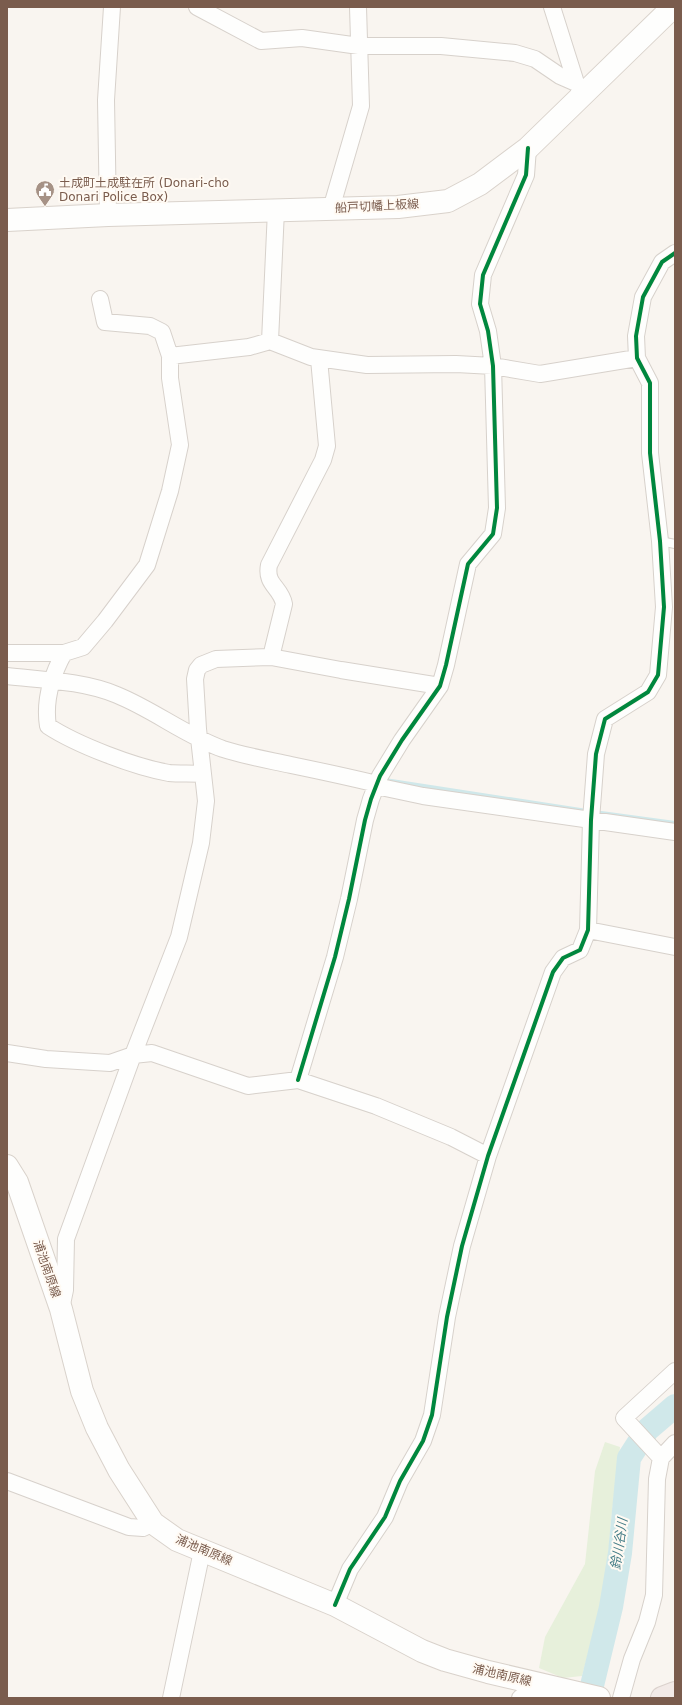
<svg xmlns="http://www.w3.org/2000/svg" width="682" height="1705" viewBox="0 0 682 1705" font-family="'DejaVu Sans','Noto Sans JP',sans-serif">
<rect width="100%" height="100%" fill="#f9f5f0"/>
<path fill="#e7f0db" d="M605,1442L620,1447L611,1520L606,1586L582,1676L563,1678L539,1668L545,1637L585,1564L595,1471Z"/>
<g fill="none" stroke-linecap="round" stroke-linejoin="round">
<path stroke="#d0e8ea" stroke-width="4" d="M385,780L587,811
M594,812L675,823"/>
<path stroke="#d0e8ea" stroke-width="24" d="M589,1698L611,1607L620,1553L629,1458L647,1430L675,1406"/>
<defs>
<path id="lane" d="M660,541L675,544"/>
<path id="street" d="M197,7L261,41L302,38L359,46H441L515,53L535,59L560,76L576,83L583,95
M552,7L576,83
M331,209L361,106L358,7
M276,210L270,341L311,357L367,365L456,364L493,366L540,374L637,358
M108,215L106,100L112,7
M170,356L249,347L270,341
M7,653H64L83,647L105,621L147,565L170,491L180,445L170,378V356L162,332L150,326L105,322L100,299
M64,653C52,675 44,701 48,726C77,745 135,767 169,773C180,774 192,773 203,774
M271,657L284,604C281,587 265,585 269,565L323,460L327,446L319,359
M7,676C43,680 84,681 117,695C154,710 186,736 223,749C245,756 268,760 291,765C320,771 348,777 377,784
M376,786L423,796L675,832
M588,930L675,947
M7,1053L46,1059L110,1063L133,1055L152,1053L248,1086L298,1080L376,1106L451,1137L488,1156
M298,1080L335,957L349,899L365,820L371,799L380,776L402,740L440,686L446,665L468,564L493,534L497,508L493,366L488,331L480,304L483,275L526,175L528,148
M61,1309L65,1290L66,1239L133,1055L179,937L201,843L206,801L198,729L195,679L197,670L201,665L216,659L271,657L341,670L440,686
M661,1458L624,1418L675,1371
M7,1481L129,1527L143,1528L153,1523
M335,1605L350,1569L385,1517L400,1481L423,1441L432,1415L447,1317L462,1246L488,1156L553,972L563,958L580,950L588,930L591,820L596,754L605,719L648,692L658,675L664,607L660,541L650,453V383L637,358L636,336L643,297L662,262L675,253
M171,1698L202,1551
M520,1698L539,1683L542,1698
M621,1698L632,1659L647,1622L654,1595L657,1479L661,1458L675,1443"/>
<path id="secondary" d="M7,220L108,215L398,207L448,201L480,184L528,148L673,7
M7,1166L17,1182L61,1309L82,1391L97,1428L119,1470L153,1523L177,1540L335,1605L422,1651L445,1660L488,1672L599,1698"/>
<path id="highway" d="M662,1698L675,1693"/>
</defs>
<use href="#lane" stroke="#d7d1cb" stroke-width="10"/>
<use href="#street" stroke="#d7d1cb" stroke-width="18"/>
<use href="#secondary" stroke="#d9d2cb" stroke-width="24"/>
<use href="#highway" stroke="#dad1cc" stroke-width="24"/>
<use href="#lane" stroke="#fefefd" stroke-width="8"/>
<use href="#street" stroke="#fefefd" stroke-width="16"/>
<use href="#secondary" stroke="#fefefd" stroke-width="22"/>
<use href="#highway" stroke="#f2eae7" stroke-width="22"/>
<defs>
<path id="cycleway" d="M298,1080L335,957L349,899L365,820L371,799L380,776L402,740L440,686L446,665L468,564L493,534L497,508L493,366L488,331L480,304L483,275L526,175L528,148
M335,1605L350,1569L385,1517L400,1481L423,1441L432,1415L447,1317L462,1246L488,1156L553,972L563,958L580,950L588,930L591,820L596,754L605,719L648,692L658,675L664,607L660,541L650,453V383L637,358L636,336L643,297L662,262L675,253"/>
</defs>
<use href="#cycleway" stroke="#fffaf3" stroke-width="6"/>
<use href="#cycleway" stroke="#00873e" stroke-width="4"/>
</g>
<defs>
<symbol id="civic-pin" viewBox="-11 -11 22 30"><path d="M0 17L-7.5 6A9.5 9.5 0 1 1 7.5 6Z" fill="#a69286" stroke="#fffaf3"/><path d="M-.6-6.5H3V-4.5H.6V-3L4-1V1h2V6H-6V1h2V-1L-.6-3ZM-1.2 2.5V6h2.4V2.5Z" fill="#fff"/></symbol>
</defs>
<g fill-rule="evenodd">
<use href="#civic-pin" x="34" y="179" width="22" height="30"/>
</g>
<g text-anchor="middle" dominant-baseline="central" stroke-width="4" stroke-linejoin="round" paint-order="stroke">
<g font-size="12" fill="#7a5c4d" stroke="#fffaf3" text-anchor="start">
<text x="59" y="183">土成町土成駐在所 (Donari-cho<tspan x="59" dy="14">Donari Police Box)</tspan></text>
</g>
<g font-size="12" fill="#7a5c4d" stroke="#fffaf3">
<text transform="translate(377 206) rotate(-3)">船戸切幡上板線</text>
<text transform="translate(47 1269) rotate(71)">浦池南原線</text>
<text transform="translate(204 1550) rotate(23)">浦池南原線</text>
<text transform="translate(502 1675) rotate(13)">浦池南原線</text>
</g>
<g font-size="13" font-style="italic" fill="#437c86" stroke="#fffaf3">
<text transform="translate(619 1544) rotate(-82)">鈴川谷川</text>
</g>
</g>
<rect width="682" height="1705" fill="none" stroke="#7a5c4d" stroke-width="16"/>
</svg>
